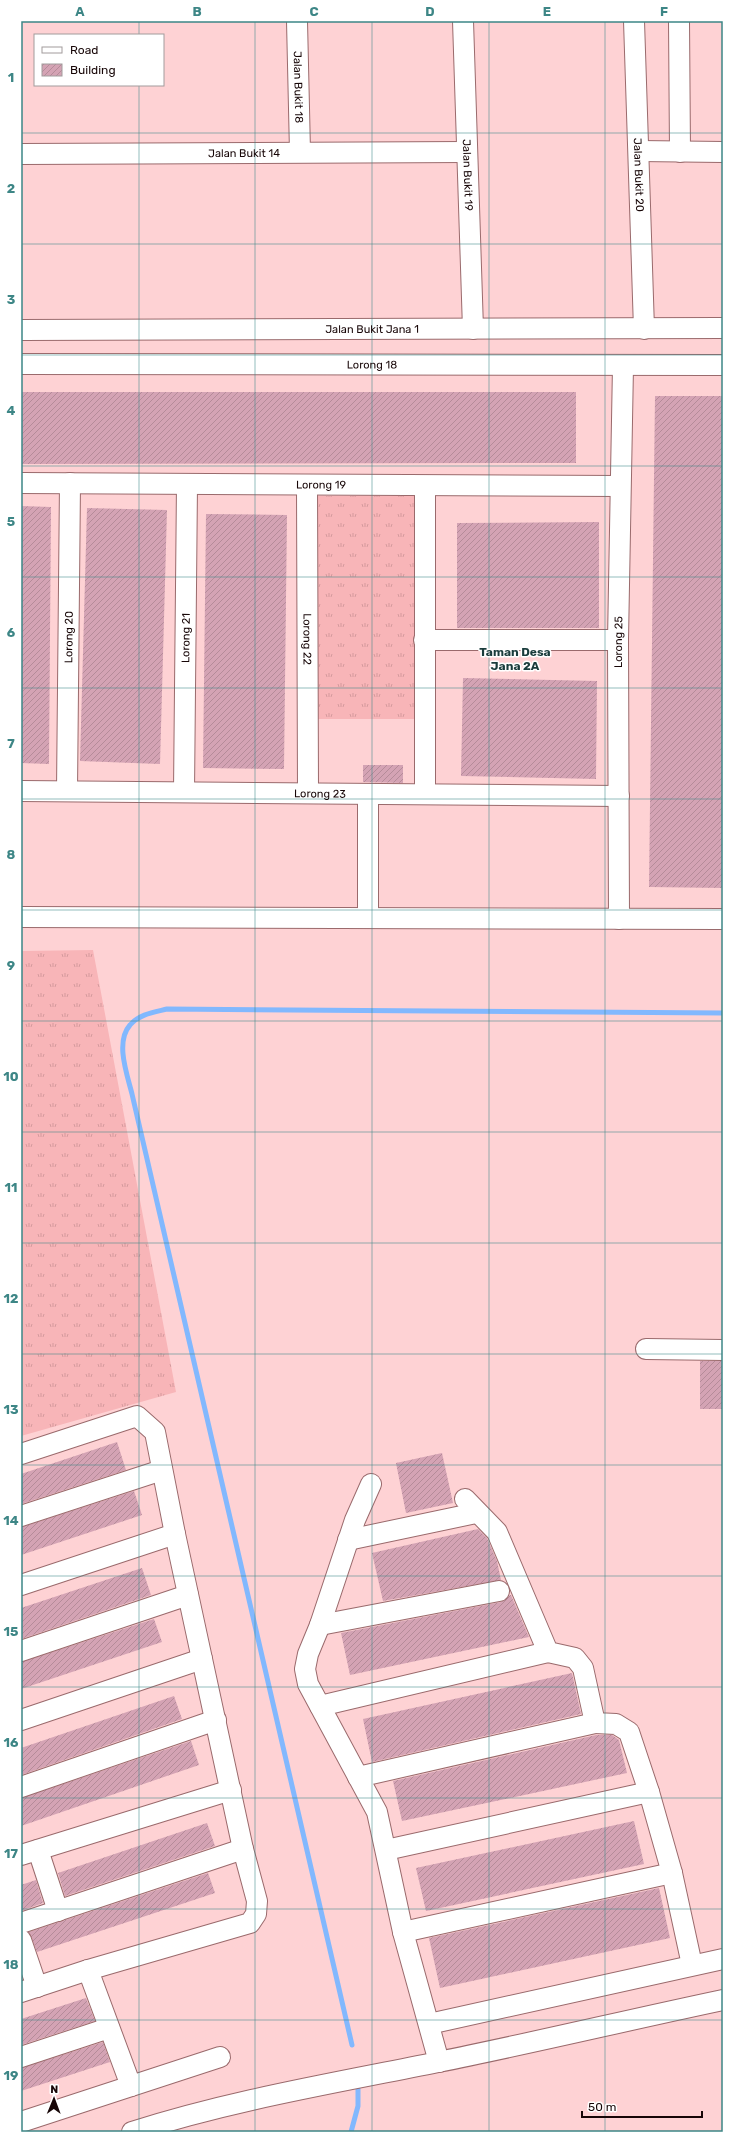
<svg xmlns="http://www.w3.org/2000/svg" width="744" height="2153" viewBox="0 0 744 2153" font-family="Rubik,sans-serif">
<defs>
<pattern id="grass-tufts" width="24" height="20" patternUnits="userSpaceOnUse"><rect width="24" height="20" fill="#f8b5b8"/><path d="M3 7l-1-3M5 7V3M7 7l1-3M15 17l-1-3M17 17v-4M19 17l1-3" fill="none" stroke="#d49a9d"/></pattern>
<pattern id="building-hatch" width="6" height="6" patternUnits="userSpaceOnUse"><rect width="6" height="6" fill="#d4a3b4"/><path d="M-1 1l2-2M0 6l6-6M5 7l2-2" fill="none" stroke="#b58b99"/></pattern>
</defs>
<rect width="100%" height="100%" fill="#fed2d4"/>
<path fill="url(#grass-tufts)" d="M314,496H418V719H315Z
M93,950L176,1392L21,1436V951Z"/>
<g fill="none" stroke-linecap="round" stroke-linejoin="round">
<path stroke="#82b8fe" stroke-width="5" d="M352,2045L132,1094C127,1074 115,1042 130,1025C139,1014 155,1012 167,1009L723,1013
M351,2132L358,2106V2089"/>
</g>
<path fill="url(#building-hatch)" d="M21,392H576V463L21,464Z
M655,396H723V888L649,887Z
M21,506L51,507L49,764L21,763Z
M87,508L167,510L160,764L80,761Z
M206,514L287,515L284,769L203,768Z
M599,522V628H457V523Z
M463,678L597,681L596,779L461,776Z
M363,765H403V783L363,782Z
M700,1361H723V1409H700Z
M117,1442L126,1470L21,1504V1474Z
M442,1453L453,1503L406,1513L396,1463Z
M134,1491L142,1515L21,1555V1527Z
M478,1529L487,1538L497,1561L501,1580L383,1601L372,1553Z
M142,1568L151,1595L21,1639V1608Z
M510,1595H511L529,1637L350,1675L341,1633L501,1602Z
M154,1619L162,1642L21,1689V1662Z
M572,1673L581,1714L372,1762L363,1719Z
M174,1696L182,1719L21,1775V1748Z
M596,1735H612L619,1740L627,1773L402,1821L393,1781Z
M191,1741L199,1765L21,1826V1798Z
M634,1821L644,1864L426,1911L416,1868Z
M207,1823L215,1846L65,1896L58,1873Z
M208,1873L215,1893L37,1952L29,1932Z
M36,1880L43,1903L21,1911V1885Z
M659,1888L670,1938L440,1988L429,1938Z
M86,1998L95,2021L21,2045V2019Z
M103,2042L110,2062L21,2091V2068Z"/>
<g fill="none" stroke-linecap="round" stroke-linejoin="round">
<defs>
<g id="minor">
<path id="s1" d="M297,21L300,152"/>
<path id="s2" d="M463,21L473,329"/>
<path id="s3" d="M634,21L644,329"/>
<path d="M679,21L680,152"/>
<path d="M639,151L723,152"/>
<path id="s4" d="M21,154L467,152"/>
<path id="s5" d="M21,330L723,328"/>
<path id="s6" d="M21,364L723,365"/>
<path id="s7" d="M21,483L620,486"/>
<path id="s8" d="M307,485L308,793"/>
<path d="M424,640H618"/>
<path id="s9" d="M21,791L619,796"/>
<path id="s10" d="M67,791L70,483"/>
<path id="s11" d="M184,792L187,484"/>
<path d="M425,794V486"/>
<path d="M21,917L723,919"/>
<path d="M368,918V794"/>
<path id="s12" d="M619,919L618,640L623,366"/>
<path d="M646,1349L723,1350"/>
<path d="M21,1454L137,1416L155,1432L175,1534L243,1849L257,1901L256,1914L250,1923L88,1970L21,1992"/>
<path d="M371,1484L355,1520L320,1625L308,1654L305,1669L308,1684L377,1812L403,1932L439,2062"/>
<path d="M465,1499L497,1532L548,1652L575,1658L583,1668L595,1723L616,1724L629,1732L649,1792L672,1873L692,1965"/>
<path d="M21,1516L162,1470"/>
<path d="M348,1540L476,1513"/>
<path d="M21,1585L175,1534"/>
<path d="M320,1625L499,1591"/>
<path d="M21,1651L188,1595"/>
<path d="M320,1706L548,1652"/>
<path d="M21,1720L202,1659"/>
<path d="M358,1777L595,1723"/>
<path d="M21,1787L216,1720"/>
<path d="M38,1850L58,1911"/>
<path d="M386,1850L649,1792"/>
<path d="M21,1855L231,1790"/>
<path d="M21,1923L243,1849"/>
<path d="M403,1932L672,1873"/>
<path d="M21,1940L37,1987"/>
<path d="M88,1970L131,2086"/>
<path d="M429,2024L723,1959"/>
<path d="M21,2057L109,2028"/>
<path d="M21,2122L220,2057"/>
<path d="M132,2132C232,2100 335,2083 438,2062C533,2043 628,2020 723,2000"/>
</g>
</defs>
<use href="#minor" stroke="#9a6a6c" stroke-width="22"/>
<use href="#minor" stroke="#fff" stroke-width="20"/>
</g>
<path fill="none" stroke="#3d8686" stroke-width="1" stroke-opacity="0.55" d="M139,21V35M255,21V2132M372,21V2132M489,21V2132M605,21V2132M139,85V2132M21,133H723M21,244H723M21,355H723M21,466H723M21,577H723M21,688H723M21,799H723M21,910H723M21,1021H723M21,1132H723M21,1243H723M21,1354H723M21,1465H723M21,1576H723M21,1687H723M21,1798H723M21,1909H723M21,2020H723"/>
<g text-anchor="middle" dominant-baseline="central" stroke-width="3" stroke-linejoin="round" paint-order="stroke">
<g font-size="11" fill="#170607" stroke="#fff">
<text stroke="none"><textPath href="#s1" startOffset="66">Jalan Bukit 18</textPath></text>
<text stroke="none"><textPath href="#s4" startOffset="223">Jalan Bukit 14</textPath></text>
<text stroke="none"><textPath href="#s2" startOffset="154">Jalan Bukit 19</textPath></text>
<text stroke="none"><textPath href="#s3" startOffset="154">Jalan Bukit 20</textPath></text>
<text stroke="none"><textPath href="#s5" startOffset="351">Jalan Bukit Jana 1</textPath></text>
<text stroke="none"><textPath href="#s6" startOffset="351">Lorong 18</textPath></text>
<text stroke="none"><textPath href="#s7" startOffset="300">Lorong 19</textPath></text>
<text stroke="none"><textPath href="#s10" startOffset="154">Lorong 20</textPath></text>
<text stroke="none"><textPath href="#s11" startOffset="154">Lorong 21</textPath></text>
<text stroke="none"><textPath href="#s8" startOffset="154">Lorong 22</textPath></text>
<text stroke="none"><textPath href="#s12" startOffset="277">Lorong 25</textPath></text>
<text stroke="none"><textPath href="#s9" startOffset="299">Lorong 23</textPath></text>
</g>
<g font-size="12" font-weight="bold" fill="#1a3c3c" stroke="#fff">
<text x="515" y="652">Taman Desa<tspan x="515" dy="14">Jana 2A</tspan></text>
</g>
</g>
<rect width="744" height="2153" fill="none" stroke="#ffffff" stroke-width="44"/>
<rect x="34" y="34" width="130" height="52" fill="#ffffff" stroke="#a29b9c"/>
<rect x="42" y="47" width="20" height="6" fill="#ffffff" stroke="#a29b9c"/>
<text x="70" y="54" font-size="12" fill="#170607">Road</text>
<rect x="42" y="64" width="20" height="12" fill="url(#building-hatch)" stroke="#a29b9c"/>
<text x="70" y="74" font-size="12" fill="#170607">Building</text>
<g transform="translate(54 2099) rotate(1)" stroke="#ffffff" stroke-width="3" paint-order="stroke">
<path d="M0-3L7 15L0 10L-7 15Z" fill="#170607"/>
<text y="-6" font-size="11" font-weight="bold" text-anchor="middle" fill="#170607">N</text>
</g>
<path d="M582 2111v6h120v-6" fill="none" stroke="#170607" stroke-width="2"/>
<text x="588" y="2111" font-size="12" fill="#170607" stroke="#ffffff" stroke-width="3" paint-order="stroke">50 m</text>
<rect x="22" y="22" width="700" height="2109" fill="none" stroke="#3d8686" stroke-width="1.5"/>
<g font-size="13" text-anchor="middle" font-weight="bold" fill="#3d8686">
<text x="80" y="16">A</text>
<text x="197" y="16">B</text>
<text x="314" y="16">C</text>
<text x="430" y="16">D</text>
<text x="547" y="16">E</text>
<text x="664" y="16">F</text>
<text x="11" y="82">1</text>
<text x="11" y="193">2</text>
<text x="11" y="304">3</text>
<text x="11" y="415">4</text>
<text x="11" y="526">5</text>
<text x="11" y="637">6</text>
<text x="11" y="748">7</text>
<text x="11" y="859">8</text>
<text x="11" y="970">9</text>
<text x="11" y="1081">10</text>
<text x="11" y="1192">11</text>
<text x="11" y="1303">12</text>
<text x="11" y="1414">13</text>
<text x="11" y="1525">14</text>
<text x="11" y="1636">15</text>
<text x="11" y="1747">16</text>
<text x="11" y="1858">17</text>
<text x="11" y="1969">18</text>
<text x="11" y="2080">19</text>
</g>
</svg>
